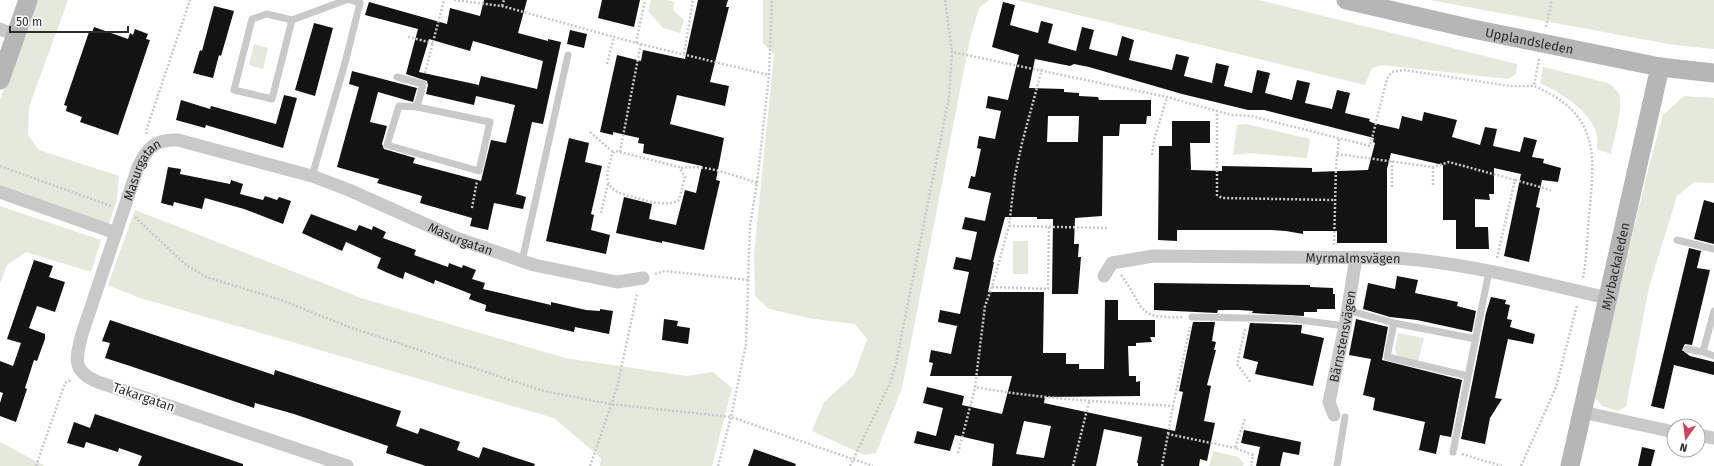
<svg xmlns="http://www.w3.org/2000/svg" width="1714" height="466" viewBox="0 0 1714 466" font-family="'Fira Sans',sans-serif">
<rect width="100%" height="100%" fill="#fff"/>
<path fill="#e4e9db" d="M37,0H68L29,107L28,135L39,150L119,176L117,200L109,224L0,186V100Z
M651,0H666L674,2L673,10L684,20L680,33L663,28L648,11Z
M763,0H989L979,8L970,39L902,388L876,453L864,455L812,431L824,402L854,375L867,339L855,324L814,319L769,309L755,296L754,254L774,54L763,43Z
M1017,0H1259L1517,64L1516,74L1508,79L1382,65L1372,68L1365,85Z
M1430,0H1714V49L1674,45Z
M254,44L268,48L263,69L249,65Z
M1543,67L1608,83C1614,87 1618,91 1620,97C1622,110 1614,140 1611,154L1597,149C1597,145 1598,140 1597,136C1593,112 1560,92 1540,83Z
M1684,96L1714,98V183L1694,182L1677,196L1649,287L1626,406L1618,411L1602,406L1594,396L1650,162L1663,115Z
M1246,124L1310,139L1307,158L1251,153L1233,155L1237,125Z
M0,206L101,240L91,272L26,252L7,265L0,284Z
M135,210L361,298L565,358L687,376L713,372L732,388L712,466H600L601,458L554,418L140,298L108,285Z
M1013,241H1028V274H1013Z
M1398,333L1424,338L1418,362L1398,358L1395,350Z
M0,442L45,466H0Z
M1213,451L1238,457L1244,463L1243,466H1209Z"/>
<path fill="#131313" fill-rule="evenodd" d="M484,0H527L518,33L548,41V39L561,42L543,124L532,122L516,194L526,197L523,209L494,203L488,230L470,226L472,218L420,203L422,196L377,183L379,179L337,167L359,87L349,84L352,71L417,88L413,102L378,92L370,122L387,126L382,144L384,149L415,158L413,163L481,181L491,140L506,143L515,105L476,96L474,105L426,94L428,85L427,81L406,74L418,29L365,15L369,2L447,24L450,8L480,16ZM429,39L470,51L473,41L543,61L537,89L481,76L478,88L479,85L419,72Z
M602,0H640L634,27L598,18Z
M698,0H728L726,7H729L710,82L729,86L725,106L677,95L670,124L724,138L716,180L720,181L704,250L662,241V243L616,233L624,197L652,204L649,219L676,225L685,190L696,193L702,166L643,153L644,144L638,143L639,138L613,132V135L600,132L617,55L641,61L643,50L685,59Z
M1003,2L1015,5L1010,25L1038,33L1041,21L1053,24L1048,43L1076,51L1082,27L1094,30L1089,49L1117,56L1122,36L1134,40L1129,60L1172,70L1176,54L1189,57L1184,76L1212,83L1216,63L1229,66L1224,86L1252,93L1257,70L1270,73L1265,93L1292,100L1297,80L1310,83L1305,103L1332,109L1337,90L1350,93L1345,113L1370,119L1369,121L1373,123L1399,129L1402,116L1422,121L1424,112L1457,120L1452,137L1480,145L1485,127L1497,129L1493,146L1520,152L1524,137L1537,140L1532,157L1544,159L1543,163L1561,168L1558,182L1542,180L1536,207L1540,208L1529,262L1504,256L1521,174L1494,168V194H1489L1490,200L1475,199V227H1488L1489,249H1456V220H1443V165L1391,153L1387,169V243H1337V231H1303V234L1286,231L1271,230H1177V241L1158,240L1159,146H1172V121H1210V143H1190L1191,170L1222,171V166L1312,168V172L1368,170L1375,143L1373,142L1374,138L1264,110H1248L1182,94L1089,67L1074,64L1070,66L1035,59L1029,88L1064,89V92L1079,93V96L1098,97L1099,100H1151V116H1147L1146,124H1120L1119,136H1103L1102,216L1075,218L1074,244H1079L1078,257H1081L1078,294H1052L1053,219H1037V217H1005L993,262H994L988,292H1044L1043,353H1066V364H1079V369H1104L1105,300H1118V320H1155V337H1150L1152,342L1136,343V346H1128L1129,376H1136V382L1140,381V396L1045,397L1044,403L1175,431L1183,392L1179,391L1193,322H1215L1212,341L1216,342L1214,350H1216L1207,385L1211,386L1204,421L1215,423L1207,461L1200,459L1199,466H1138V463H1137L1142,437L1104,429L1096,466H992L994,444L955,435L950,451L914,443L917,431L936,436L943,408L923,403L927,387L964,396L962,405L1002,414L1012,376H930L933,363L929,362L931,350L951,354L957,326L938,322L940,310L960,314L969,272L953,269L956,257L971,260L977,232L962,229L965,217L985,221L991,193L968,188L971,176L975,177L981,149L977,148L979,136L995,139L1001,111L986,108L988,96L1008,100L1019,55L992,47ZM1048,116H1079L1078,142H1047ZM1024,421L1051,426L1044,458L1016,454Z
M214,6L234,11L221,56L219,55L213,78L193,73L200,50L202,51Z
M314,23L333,28L315,96L295,90Z
M94,27L128,39L130,33L133,35L135,29L148,34L146,39L150,40L118,135L80,122L82,117L66,111L67,106L64,105L89,32L92,33Z
M570,30L587,34L584,48L567,44Z
M284,95L297,98L283,148L206,125L205,128L176,120L181,100L210,109L211,106L276,124Z
M569,138L589,143L585,162L602,166L591,214L594,215L591,230L610,235L606,254L546,241Z
M168,167L181,169L180,174L230,184L231,180L243,184L240,194L263,200L265,196L277,200L279,197L291,201L283,224L244,209L205,198L202,209L174,202L173,206L161,203Z
M1704,200L1714,203V244L1694,239Z
M311,214L356,231L359,225L372,230L373,226L386,232L383,238L416,250L414,255L448,267L449,263L462,268L463,265L476,270L472,279L485,283L483,289L551,305V302L586,310L600,311V309L613,311L609,334L575,327L574,332L485,311L486,305L469,299L471,294L435,280L434,284L405,272L403,279L388,273L377,268L381,258L346,242L342,251L302,233Z
M1689,248L1701,251L1697,268L1710,270L1692,345L1685,344L1682,350L1690,356L1714,362V375L1674,365L1664,409L1651,406Z
M34,260L53,266L49,277L65,282L55,312L37,306L29,328L45,334V339L37,361L34,360L25,388L27,389L16,422L0,416V403L3,393L0,392V361L13,366L21,343L7,339Z
M1397,276L1418,280L1415,293L1458,302L1457,306L1476,311L1472,332L1417,320L1390,317L1363,309L1368,283L1395,289Z
M1154,283L1310,285V287L1333,288V294H1335V309H1317V312H1304V316L1252,313L1253,311L1239,310H1218L1217,313L1154,310Z
M1491,297L1506,300L1505,304L1510,305L1507,319L1512,320L1510,327L1535,334L1533,344L1508,339L1495,398L1502,399L1490,418L1485,444L1461,439L1486,313Z
M664,319L678,321L677,326L690,328L688,344L662,340Z
M1356,319L1388,327L1382,360L1462,380L1451,437L1440,435L1436,454L1419,450L1425,422L1373,410L1375,398L1363,395L1371,359L1349,355Z
M110,320L274,375L275,370L401,411L396,426L418,434L420,428L460,442L457,450L479,458L483,447L535,464L534,466H426L386,453L388,446L294,414L255,403L254,408L130,366L105,358L110,343L102,341Z
M1250,323L1302,325L1301,333L1324,338L1313,386L1255,374L1258,362L1243,358Z
M95,414L243,464V466H138L142,456L119,448L118,452L86,442L84,448L67,443L74,422L90,428Z
M1244,430L1301,442L1299,455L1283,452L1280,466H1256L1260,447L1241,443Z
M1642,447L1655,450L1651,466H1638Z
M754,449L796,464L795,466H748Z"/>
<g fill="none" stroke-linecap="round" stroke-linejoin="round">
<path stroke="#c9c9c9" stroke-width="2.5" stroke-dasharray="2 2" stroke-linecap="butt" d="M454,0L502,6L636,43L769,75
M945,0L952,52
M502,6L504,0
M1546,27L1552,0
M408,37L433,43
M636,43L645,0
M684,54L693,0
M1539,59L1534,86C1600,114 1595,154 1589,215C1587,236 1587,258 1583,278
M607,64L614,37
M1042,69L1022,143L1015,175L1009,226L992,287L985,306L975,387C1040,399 1106,402 1173,406
M425,73L444,0
M1217,110V195L1222,198L1334,200
M590,132L613,152
M147,134L146,131L190,0
M616,151L679,167L685,177L679,200C665,209 635,197 619,193C605,186 606,176 610,162C611,157 611,154 616,151Z
M620,152L641,43
M1337,154L1433,167L1449,162L1515,180
M1152,155L1154,141L1167,97
M1392,161V187
M0,166L111,206
M1433,167V186
M681,168C707,164 732,175 757,183
M472,208L477,181
M601,213L608,183
M135,217L186,265L206,277L281,300L349,327L544,391L610,404L731,417L746,344L750,225L757,183L769,75L772,0
M1009,226L1107,228
M1334,245L1336,167L1339,137
M1497,258L1515,180L1551,190
M655,274L665,271L749,280
M1121,275C1146,308 1134,319 1183,317
M992,287L1048,289L1049,226
M1245,329L1237,364L1251,383
M1245,419L1235,448L1253,455L1251,466
M1168,434L1173,406L1190,327
M958,453L975,388
M1462,454L1502,466
M36,466L65,383L71,380
M590,466L617,388L637,294
M718,466L731,417L873,466
M850,466L890,383L896,363L949,97L952,52L1167,97L1231,115L1251,116L1370,146L1387,79L1392,72L1404,70L1510,86H1534
M1073,466L1089,402
M1162,466L1168,434L1235,448
M1521,466L1556,387L1577,305"/>
<path stroke="#c9c9c9" stroke-width="7" d="M292,20L272,99L234,90L252,19L267,14L292,20L346,0
M397,77L423,84L417,107L399,106L387,145L479,171L490,122L417,107
M312,176L345,63L360,3L350,0
M1677,240L1714,249
M522,261L568,55
M1347,310L1394,323L1476,339
M1192,317L1292,319L1345,326
M1394,323L1387,357L1468,376
M1687,349L1703,352L1714,311
M1703,352L1714,356
M1453,452L1489,271
M1337,466L1345,417"/>
<g stroke="#c9c9c9" stroke-width="13">
<path d="M0,29L16,35"/>
<path d="M0,192L116,233"/>
<path id="s1" d="M1104,276L1112,263L1153,256L1396,258C1468,263 1538,282 1607,298"/>
<path d="M1582,412L1674,432"/>
<path id="s2" d="M1334,415L1329,402L1345,326L1356,258"/>
<path d="M1698,435L1714,438"/>
<path id="s3" d="M347,466L98,382C71,371 76,358 82,334L138,167C147,148 155,139 178,140L312,176L349,190L456,238L534,265L617,282L643,278"/>
</g>
<g stroke="#b6b6b6" stroke-width="19">
<path id="s4" d="M1346,0L1468,28L1660,67L1714,73"/>
<path d="M0,80L28,0"/>
<path id="s5" d="M1570,466L1660,67"/>
</g>
</g>
<g text-anchor="middle" dominant-baseline="central" stroke-width="4" stroke-linejoin="round" paint-order="stroke">
<g font-size="13" fill="#2c2c2c" stroke="#fff">
<text stroke="none"><textPath href="#s4" startOffset="188">Upplandsleden</textPath></text>
<text stroke="none"><textPath href="#s3" startOffset="497">Masurgatan</textPath></text>
<text stroke="none"><textPath href="#s3" startOffset="850">Masurgatan</textPath></text>
<text stroke="none"><textPath href="#s1" startOffset="257">Myrmalmsvägen</textPath></text>
<text stroke="none"><textPath href="#s5" startOffset="205">Myrbackaleden</textPath></text>
<text stroke="none"><textPath href="#s2" startOffset="81">Bärnstensvägen</textPath></text>
<text transform="translate(144 397) rotate(19)">Takargatan</text>
</g>
</g>
<g transform="translate(1686 438) rotate(194)"><circle r="19" fill="#ffffff" stroke="#ababab"/>
<path d="M0-3L7 15L0 10L-7 15Z" fill="#d1415d"/>
<text y="-6" font-size="11" font-weight="bold" text-anchor="middle" fill="#2c2c2c">N</text>
</g>
<path d="M10 26v6h118v-6" fill="none" stroke="#2c2c2c" stroke-width="2"/>
<text x="16" y="26" font-size="12" fill="#2c2c2c" stroke="#ffffff" stroke-width="3" paint-order="stroke">50 m</text>
</svg>
